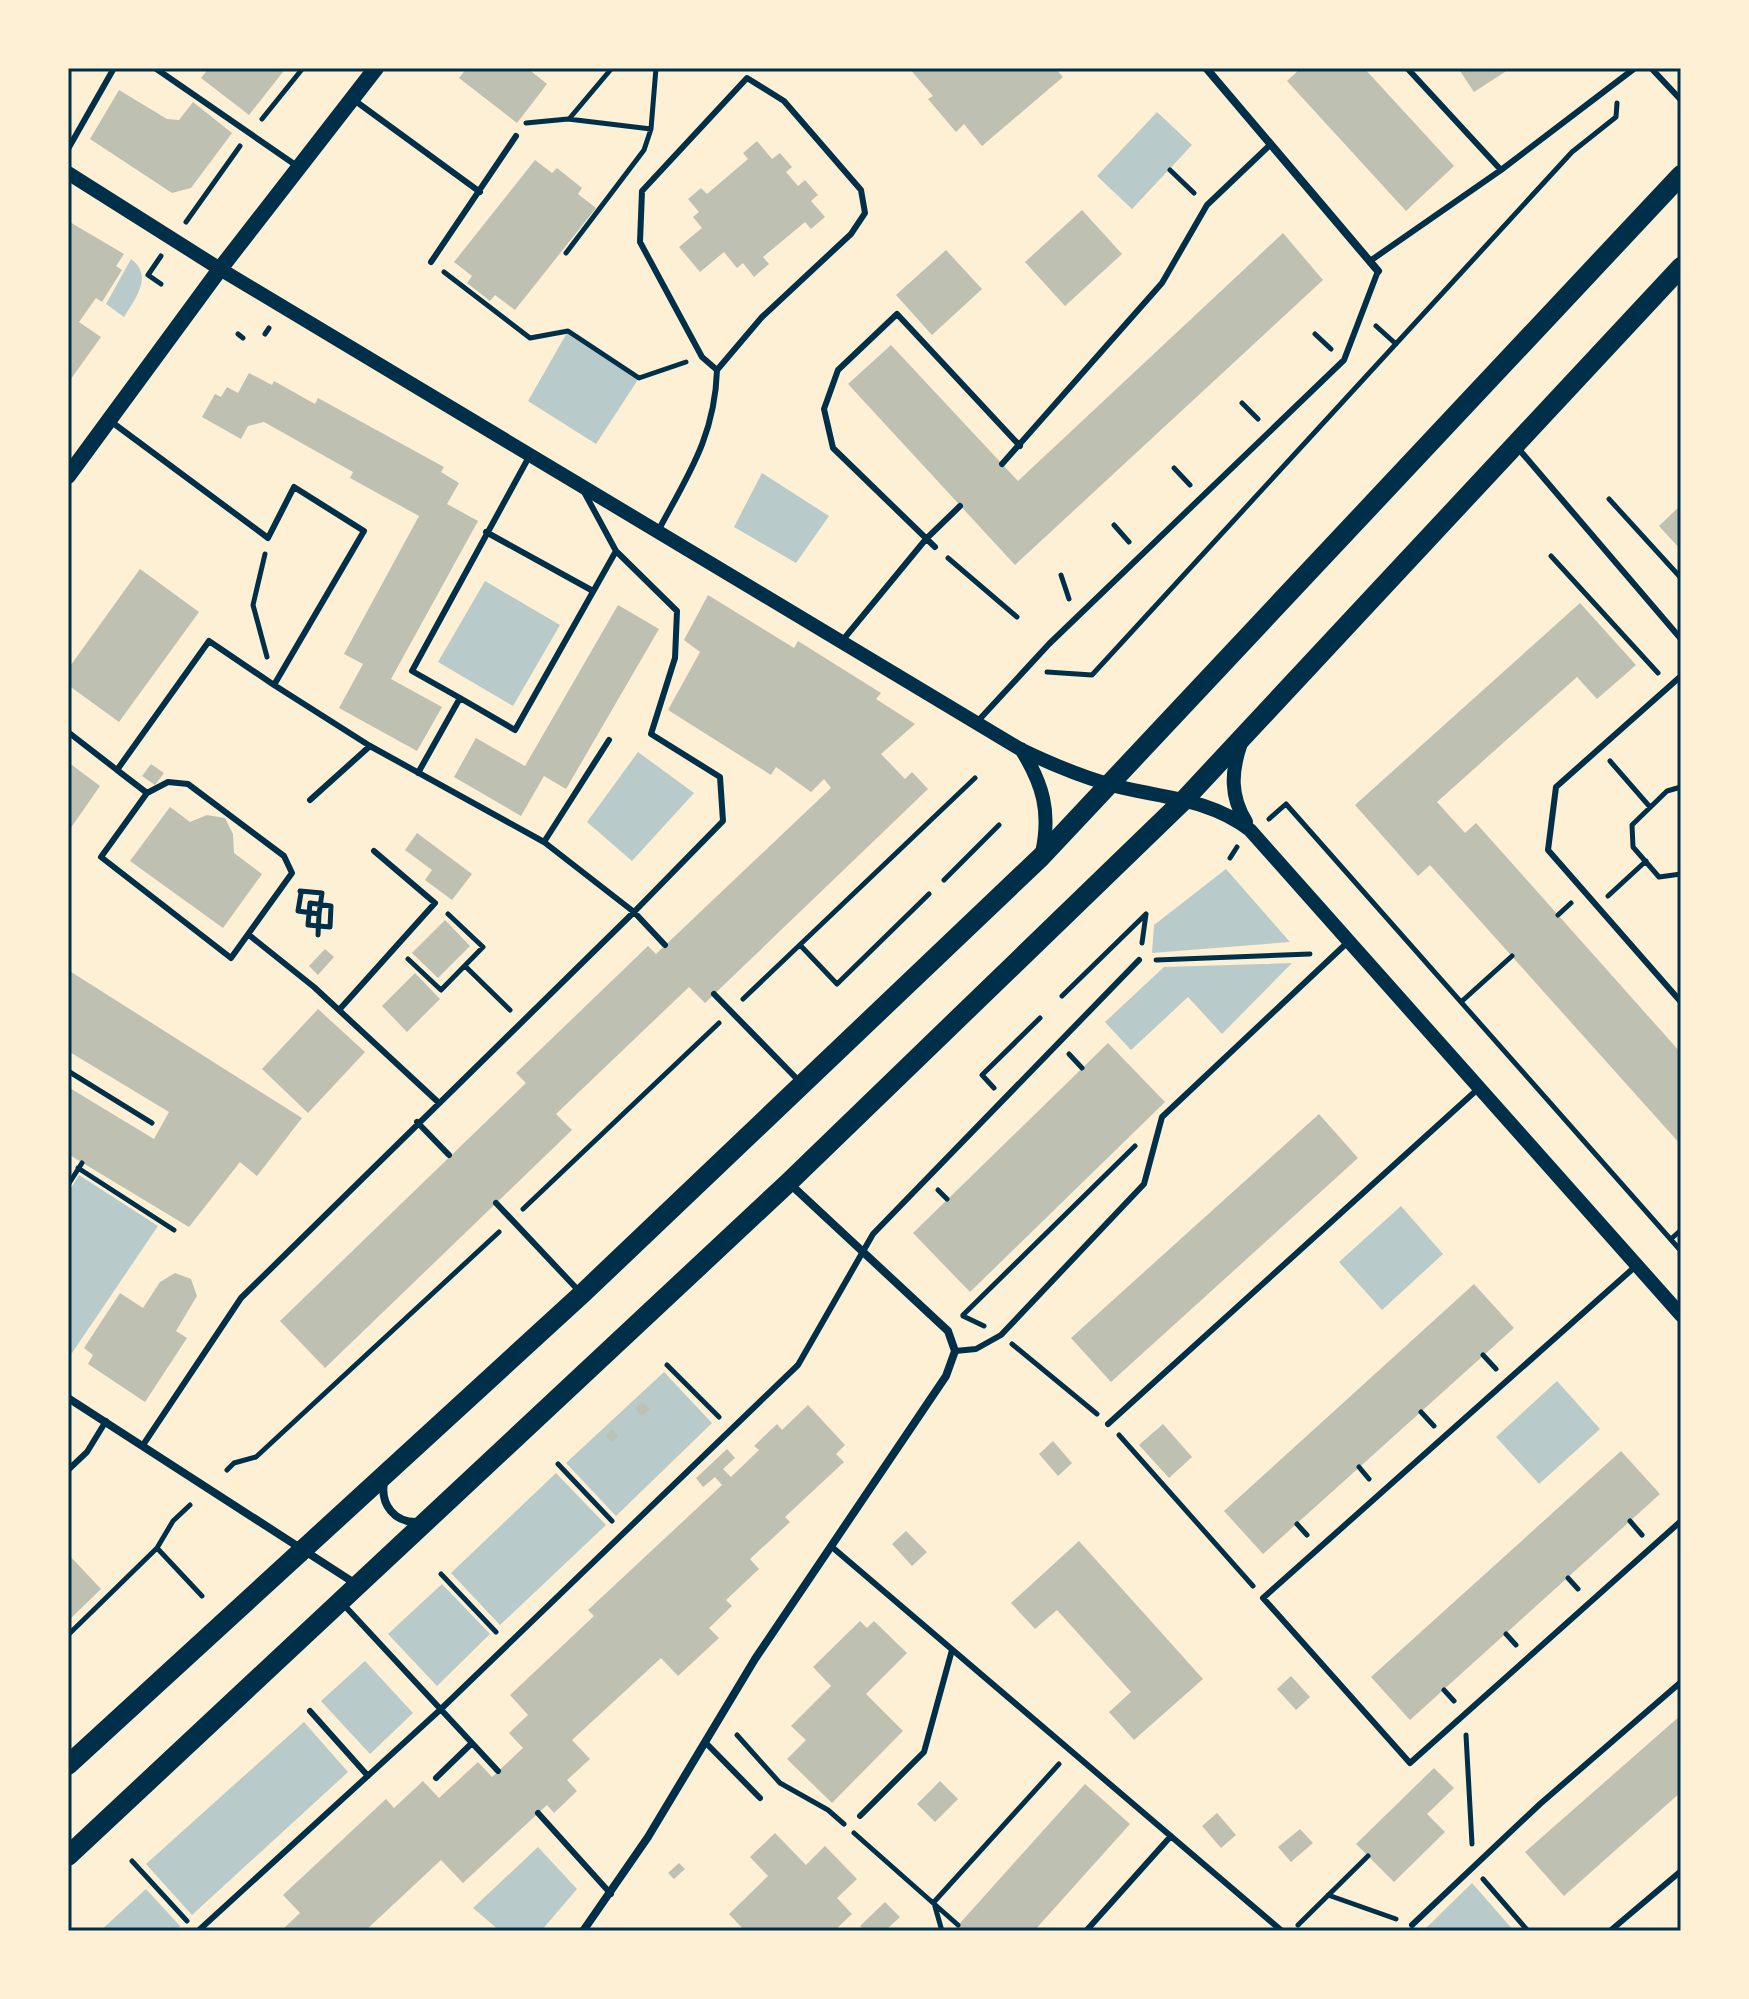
<svg xmlns="http://www.w3.org/2000/svg" width="1749" height="1999" viewBox="0 0 1749 1999" font-family="Manrope,sans-serif">
<rect width="100%" height="100%" fill="#fdf0d5"/>
<path fill="#b9caca" d="M1157,112L1192,145L1132,209L1097,176Z
M131,259C154,276 135,299 124,317L106,304Z
M568,331L639,378L596,444L528,401Z
M762,473L829,516L796,563L734,527Z
M485,581L560,625L513,706L438,662Z
M638,752L694,793L632,861L587,822Z
M1226,869L1290,942L1152,953L1154,925Z
M1292,963L1222,1034L1188,997L1131,1050L1105,1022L1164,967Z
M79,1175L158,1226L72,1353L68,1350V1193Z
M1401,1206L1443,1254L1382,1310L1339,1262Z
M664,1372L712,1423L616,1516L566,1463Z
M1557,1381L1600,1429L1539,1484L1496,1437Z
M556,1473L606,1525L500,1625L451,1573Z
M442,1584L490,1634L437,1686L388,1634Z
M365,1661L413,1713L370,1754L321,1701Z
M304,1722L348,1772L192,1915L146,1864Z
M538,1847L577,1889L541,1931H500L473,1908Z
M1472,1883L1514,1931H1423Z
M146,1889L180,1926L175,1931H100Z"/>
<path fill="#bec0b2" d="M209,68H286L249,115L201,78Z
M467,68H527L547,84L517,123L459,78Z
M909,68H1055L1063,77L982,146L964,124L956,132L928,99L933,96Z
M1301,68H1364L1454,166L1406,211L1287,81Z
M1458,68H1511L1474,92Z
M119,90L167,119L179,120L193,102L232,133L191,188L172,193L90,139Z
M757,141L772,159L780,153L792,167L786,172L798,186L805,180L818,195L811,201L825,217L811,229L805,222L763,257L769,264L754,277L743,263L737,268L724,252L700,272L679,247L702,228L693,217L699,212L688,199L701,188L707,194L748,159L743,153Z
M535,160L552,173L557,168L582,188L578,194L596,208L515,310L495,295L490,301L467,283L472,276L454,262Z
M1082,210L1122,254L1065,306L1025,262Z
M68,221L124,254L116,266L122,270L102,302L96,298L79,322L101,337L68,383Z
M1283,233L1323,280L1015,565L848,384L891,345L1018,481Z
M946,250L982,289L932,335L896,295Z
M249,373L272,385L274,381L315,404L318,398L444,467L441,472L459,483L447,504L478,521L391,679L442,707L417,751L339,708L363,664L344,654L419,516L350,478L353,472L264,422L248,426L241,439L202,417L215,394L221,397L227,387L238,393Z
M1681,505V550L1659,526Z
M140,569L199,612L119,722L68,685V669Z
M708,595L794,648L798,641L881,693L876,699L915,724L881,754L905,779L912,772L928,789L705,1003L689,987L556,1114L572,1130L325,1368L280,1321L526,1083L516,1073L648,946L656,954L831,788L824,779L811,792L776,767L771,775L668,710L700,652L684,640Z
M1580,603L1636,665L1597,699L1577,677L1437,802L1465,833L1476,823L1681,1053V1145L1430,865L1418,876L1355,805Z
M618,605L659,629L566,789L544,776L521,816L454,777L476,738L525,766Z
M68,762L100,786L68,832Z
M151,764L164,773L155,785L142,776Z
M170,807L190,822L207,815L225,818L233,834L234,853L262,874L223,928L130,861Z
M417,833L472,874L452,900L425,880L432,870L405,850Z
M445,920L470,946L438,978L412,953Z
M325,949L334,957L318,975L309,966Z
M68,970L302,1118L257,1176L240,1162L189,1227L68,1154V1087L154,1139L169,1112L68,1051Z
M415,973L440,999L407,1032L382,1006Z
M318,1009L365,1052L308,1113L262,1069Z
M1108,1043L1165,1102L970,1292L913,1233Z
M1319,1114L1358,1158L1111,1382L1071,1338Z
M175,1273L191,1279L197,1296L176,1331L187,1338L145,1402L88,1364L93,1355L84,1348L120,1293L143,1308L160,1282Z
M1474,1284L1514,1328L1263,1554L1224,1511Z
M642,1402L650,1409L642,1416L635,1409Z
M808,1405L845,1445L836,1454L844,1462L785,1517L790,1522L750,1559L759,1569L726,1600L732,1606L709,1628L719,1638L678,1676L661,1658L572,1740L590,1759L567,1780L577,1791L554,1813L547,1805L463,1883L441,1860L365,1931H281L300,1913L283,1895L386,1799L394,1808L423,1781L439,1798L478,1762L492,1777L523,1748L509,1733L528,1715L510,1695L594,1616L588,1610L722,1485L715,1477L703,1487L696,1478L727,1449L735,1458L723,1469L731,1477L759,1450L754,1446L777,1424L782,1430Z
M1163,1424L1192,1457L1169,1478L1139,1445Z
M612,1429L618,1436L612,1442L606,1436Z
M1053,1441L1072,1463L1058,1476L1039,1454Z
M1621,1451L1660,1494L1410,1720L1371,1677Z
M906,1531L927,1552L912,1566L892,1544Z
M1079,1541L1203,1679L1134,1740L1109,1712L1131,1692L1057,1610L1035,1629L1011,1603Z
M68,1554L101,1589L68,1621Z
M860,1621L867,1628L874,1621L907,1653L866,1694L903,1731L832,1803L787,1759L806,1740L791,1726L831,1686L813,1667Z
M1291,1676L1310,1697L1296,1710L1277,1689Z
M1681,1715V1792L1564,1896L1525,1852Z
M1434,1768L1454,1788L1427,1814L1445,1832L1394,1882L1356,1844Z
M940,1781L958,1799L935,1822L917,1804Z
M1085,1784L1130,1824L1034,1931H953Z
M1217,1813L1236,1835L1221,1848L1202,1826Z
M1300,1829L1313,1843L1291,1862L1278,1847Z
M775,1833L806,1865L825,1846L857,1879L837,1898L852,1914L834,1931H745L729,1914L768,1876L750,1857Z
M679,1863L685,1869L674,1879L668,1873Z
M885,1902L900,1917L885,1931H865L860,1926Z"/>
<g fill="none" stroke-linecap="round" stroke-linejoin="round">
<path stroke="#003049" stroke-width="5" d="M262,119L303,68
M569,119L612,68
M526,123L568,119L651,129
M644,150L651,129L656,68
M1170,170L1194,193
M186,222L240,146
M566,253L644,150
M444,272L530,338L568,331L639,378L686,362
M161,284L148,275L161,256
M1376,326L1396,344
M238,334L243,338
M265,334L269,328
M1315,334L1331,349
M1242,403L1258,419
M1174,468L1190,485
M1609,499L1681,578
M1114,525L1129,542
M265,554L253,605L267,657
M1551,556L1658,673
M948,558L1017,617
M1061,575L1069,599
M1047,672L1092,675L1572,152L1616,117L1617,103
M1610,761L1650,807
M1681,787L1667,791L1632,825L1633,847L1659,877L1681,874
M1269,819L1286,804L1681,1251
M1230,858L1237,847
M944,880L999,825
M300,891L322,893L319,914L298,911L301,893
M1608,896L1646,861
M310,903L331,906L330,927L308,925Z
M1558,915L1571,903
M318,935L319,914
M1142,943L1146,914
M800,945L837,984L929,894
M408,959L441,990L483,947L448,914
M1156,960L1310,954
M465,966L510,1010
M1062,996L1146,914
M743,999L975,778
M1461,1002L1512,956
M1069,1054L1082,1068
M68,1071L152,1123
M994,1088L982,1075L1040,1018
M78,1168L174,1230
M68,1185L82,1163
M938,1190L947,1199
M523,1209L719,1023
M1671,1239L1681,1230
M963,1315L1135,1146
M963,1316L984,1326
M1012,1344L1097,1414
M1483,1355L1496,1369
M667,1365L719,1417
M1421,1412L1434,1426
M1119,1435L1253,1586
M558,1464L612,1521
M1359,1467L1369,1479
M227,1470L234,1463L256,1457L499,1232
M1630,1521L1642,1535
M1297,1524L1307,1535
M157,1548L202,1596
M441,1574L496,1632
M1568,1578L1578,1589
M1506,1634L1516,1645
M68,1635L157,1548L173,1521L190,1505
M1444,1690L1454,1701
M737,1735L780,1783L828,1810L844,1824
M1466,1735L1472,1844
M854,1833L958,1925
M132,1861L187,1921
M1483,1879L1528,1931
M1328,1895L1396,1919
M934,1902L1059,1764
M934,1903L942,1931
M1298,1925L1368,1856"/>
<path stroke="#003049" stroke-width="6" d="M155,68L297,166
M1407,68L1501,170
M1651,68L1681,100
M354,100L480,192
M68,149L114,68
M1370,261L1501,170L1635,68
M431,262L516,136
M109,420L268,538L294,487L364,531L274,685L370,746L544,842
M1517,447L1681,639
M1002,464L1162,283L1207,205L1271,144
M583,490L616,551L677,611L675,658L651,734L720,777L723,821L634,912L665,945
M658,531C688,475 715,436 717,370L702,357L640,242L642,191L747,78L784,101L861,190L865,213L851,234L762,317L717,370
M486,532L593,591
M935,547L833,448L824,409L838,370L897,314L1020,446
M842,641L926,539L960,506
M1681,676L1556,787L1548,850L1681,1002
M460,698L515,730L616,551
M977,722L1049,644L1344,360L1378,271
M68,732L117,770L209,641L274,685
M117,770L147,793L168,782L188,784L284,856L292,873L231,958L101,857L147,793
M418,773L460,698L412,671L530,455
M310,800L370,746
M249,935L314,987L438,1102
M714,994L800,1082
M339,1010L435,903L374,851
M417,1122L449,1155
M496,1203L579,1291
M1637,1265L1263,1598L1410,1763L1681,1521
M955,1351L976,1349L1001,1335L1144,1184L1162,1117L1349,941
M1108,1424L1479,1088
M143,1445L241,1298L634,912L544,842L609,740
M68,1470L87,1452L106,1421
M832,1547L1282,1931
M343,1604L498,1771
M310,1711L368,1776
M705,1742L760,1798
M436,1778L472,1743
M538,1813L611,1894
M860,1816L924,1752L952,1650
M1412,1925L1540,1804L1681,1682
M198,1931L441,1709L798,1365L873,1234L1139,960
M1086,1931L1171,1836
M1610,1931L1681,1871"/>
<path stroke="#003049" stroke-width="8" d="M1206,68L1378,271
M68,1398L356,1584
M384,1482C380,1505 395,1523 418,1522
M583,1931L648,1837L755,1659L946,1376L955,1351L948,1331L789,1183"/>
<path stroke="#003049" stroke-width="14" d="M68,173L220,269L1020,749C1049,763 1077,775 1108,784C1157,798 1208,797 1250,830L1681,1315
M1241,743C1231,772 1230,796 1246,822
M1021,749C1043,784 1051,812 1042,853"/>
<path stroke="#003049" stroke-width="16" d="M68,476L220,269L376,68"/>
<path stroke="#003049" stroke-width="20" d="M68,1765L582,1294L1041,857L1681,175
M68,1856L788,1183L1184,800L1681,267"/>
</g>
<rect width="1749" height="1999" fill="none" stroke="#fdf0d5" stroke-width="140"/>
<rect x="70" y="70" width="1609" height="1859" fill="none" stroke="#003049" stroke-width="3"/>
</svg>
